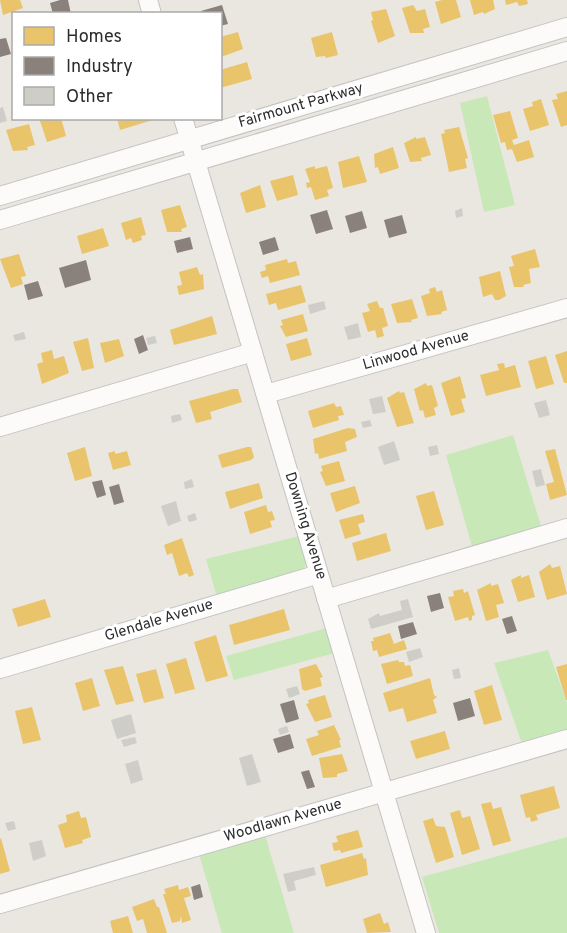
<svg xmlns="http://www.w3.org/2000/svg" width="567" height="933" viewBox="0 0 567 933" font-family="Overpass,sans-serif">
<rect width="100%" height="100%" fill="#eae7e1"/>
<path fill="#c8e8b8" d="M487,96L515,205L484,212L460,103Z
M513,435L542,529L473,550L446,455Z
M299,536L307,561L303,571L217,597L206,559Z
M327,628L335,653L234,680L226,656Z
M548,650L567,703V731L522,744L494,663Z
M265,835L294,933H222L199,854Z
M567,837V933H439L422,877Z"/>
<path fill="#e9c46a" d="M0,0H20L23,8L3,15Z
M442,0H456L461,17L441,24L435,2Z
M470,0H493L495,9L484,14L483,12L474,15Z
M505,0H527L528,4L519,6L517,2L506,5Z
M413,5L417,11L425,9L430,27L423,29L424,33H410L402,8Z
M386,9L395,36L378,43L371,21L373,20L371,12Z
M238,32L243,49L221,57L220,37Z
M332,32L338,55L326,58L325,56L316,57L311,38Z
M247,62L252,79L220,88V70Z
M567,91V125L561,127L552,100L558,99L556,94Z
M541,99L549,125L530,131L523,109L533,106L532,102Z
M510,111L518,138L512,140L514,145L529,140L534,157L517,162L512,149L507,150L505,142L501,143L493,115Z
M39,118H61L66,136L47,142Z
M117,118H156V119L120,130Z
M29,124L35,145L27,147L28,150L13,151L6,130Z
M459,127L468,158L465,159L467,168L449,172L441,134L445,133L444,130Z
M416,137V139L425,137L431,155L421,158L422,161L410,162L404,143Z
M393,147L399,168L380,174L378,167L375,168L374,154Z
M359,156L367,182L343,188L338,162Z
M315,166V169L327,166L333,188L327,190L329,196L315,200L311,187L307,188L306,183L310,182L305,169Z
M293,175L298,195L277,201L270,181Z
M260,185L266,207L246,213L240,193Z
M180,205L187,227L181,229L182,232H167L161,210Z
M141,217L146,235L141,236L142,240L133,243L131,238L126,240L121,223Z
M103,228L109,246L82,254L77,236Z
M535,249L540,267L529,269L531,283L523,285L524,287H514L509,267L514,266L511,256Z
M19,254L26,276L21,277L23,284L11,288L0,259Z
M287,259L288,263L296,261L300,275L270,283L268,276L262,278L260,272L266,270L265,265Z
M197,267L200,275L203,274L204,289L179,295L177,286L182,285L179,272Z
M500,271L506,296L499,300H495L492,294L483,297L479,277Z
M301,285L306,302L278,310L276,303L269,305L266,294Z
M435,287L437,292L442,290L447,310L441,312L442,314L427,316L421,296L430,293L429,289Z
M412,299L418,318L411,320L412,322L397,323L391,304Z
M377,301L380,308H383L388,326L382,328L384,336L377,338L375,330L368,332L362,313L370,311L367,304Z
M303,314L308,331L286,337L280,326L283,325L281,320Z
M212,316L217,334L174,345L170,330Z
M88,338L94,368L82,371L73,342Z
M307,338L312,355L291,361L286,344Z
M119,339L124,356L105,363L100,343Z
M52,350L54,359L64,356L69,373L42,384L37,364L43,362L41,353Z
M567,351V383H564L555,355Z
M546,356L554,384L536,389L528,361Z
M504,363L505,368L515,365L521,387L486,396L480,375L499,370L497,364Z
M460,376L466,398L461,399L465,412L451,416L441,383Z
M426,383L427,386L432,385L438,406L434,408L436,415L425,418L423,410L420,411L414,389Z
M233,389H238L242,402L210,412L212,419L196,423L189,401Z
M399,391L400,393L404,392L414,423L397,427L387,398Z
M334,403L336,407L341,406L344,415L338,416L339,420L313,428L308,411Z
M348,428L355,429L357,437L345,442L347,451L319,459L318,453L315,454L313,439Z
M85,447L92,476L75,481L67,453Z
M247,447H251L254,457L251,460L222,468L218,455Z
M555,449L567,495L550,500L546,484L554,482L545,451Z
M115,451V454L127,451L131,465L113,470L108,453Z
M339,461L345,481L326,486L320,472L323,471L321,466Z
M259,483L263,498L230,509L225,492Z
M355,486L360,503L336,512L330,493Z
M434,491L444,525L426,530L416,496Z
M266,505L268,512L272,511L275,520L270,521L272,527L250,534L244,512Z
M363,514L365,522L358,524L361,534L345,539L339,520Z
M386,533L391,551L357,561L352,543Z
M182,538L194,575L189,577L187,573L179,576L172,553L167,555L164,545Z
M550,564L552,568L560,566L567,594L547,600L539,572Z
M521,575V578L529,575L535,597L518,602L511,580Z
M491,583V586L498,584L504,603L496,605L499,617L486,621L477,590Z
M463,589L464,593L468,591L475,615L472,616V620L469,621L468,617L455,621L448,597L454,596L453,591Z
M45,599L51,617L18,627L12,609Z
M284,609L290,630L234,645L229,625Z
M390,633L394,644L404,640L407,649L379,657L377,650L373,651L371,641H374L373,638Z
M216,635L228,676L206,682L194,642Z
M186,658L195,689L175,694L166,664Z
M398,660L399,662H404L405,666L410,665L413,676L387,684L381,664Z
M316,664L323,677L320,678L322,686L305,691L302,689L299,669Z
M567,664V700H566L556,667Z
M123,666L134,701L116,705L104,670Z
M156,669L164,698L144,703L136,674Z
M92,678L100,706L83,711L75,683Z
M430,678L434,695L437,697L433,700L437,713L407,722L403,708L389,712L383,693Z
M492,685L502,720L484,725L474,691Z
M325,695L332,717L315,722L306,704L309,703L308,700Z
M32,707L41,740L23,744L15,711Z
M334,725L341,740H339L341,747L312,756L306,739L319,735L317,731Z
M445,731L450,749L416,759L410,741Z
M342,754L348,771L337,774V777L323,778L319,758Z
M554,786L560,808L536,815L538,820L531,822L530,817L526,818L520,795Z
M491,802L493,809L501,807L511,841L493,846L481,804Z
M460,810L462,818L470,816L480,849L462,855L450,813Z
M79,811L81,818L86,817L91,837L82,840L83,843L65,848L58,825L67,822L66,815Z
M433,818L436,826L445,827L454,857L436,863L423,821Z
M358,830L363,847L341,853L340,850L334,851L332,843L338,842L336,836Z
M1,838L10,871L0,874V839Z
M362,853L364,859L366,858L368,875L326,887L320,865Z
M178,885L179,890L188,887L191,896L184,898L191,920L182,923L181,916L180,921L172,923L163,894H166L164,889Z
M154,899L157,907H159L167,933H147L143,919L137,921L132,907Z
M380,913L384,924L388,922L391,932L367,933L363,919Z
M128,916L133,933H113L110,921Z"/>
<path fill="#8a817c" d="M60,0H68L71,14H53L50,3Z
M222,5L228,24L220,26V14H202L201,11Z
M6,38L11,54L0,57V39Z
M327,210L333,229L316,234L310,215Z
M362,211L367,228L350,233L345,216Z
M402,215L407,233L389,238L384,220Z
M190,237L193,249L177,253L174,241Z
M275,237L279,250L263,255L259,242Z
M86,260L91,280L65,288L59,268Z
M38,281L43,296L28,300L24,285Z
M143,335L148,350L139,354L134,339Z
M102,480L106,495L97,498L92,482Z
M119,484L124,502L114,505L109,487Z
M440,593L444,608L431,612L427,596Z
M512,616L517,631L507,634L502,619Z
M413,622L417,634L401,639L398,626Z
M470,698L475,716L458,721L453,703Z
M294,700L299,719L286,723L280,704Z
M290,734L294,748L278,753L273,739Z
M309,770L315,787L307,789L301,772Z
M200,884L203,897L194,900L191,887Z"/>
<path fill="#cfcdc8" d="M3,107L7,121L0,123V108Z
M462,208L463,216L456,218L455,211Z
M324,301L326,309L310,314L308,305Z
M358,323L361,337L348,340L344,327Z
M24,332L26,339L15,341L13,335Z
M155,336L157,343L148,345L146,338Z
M382,396L386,412L373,414L369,399Z
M546,400L550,415L539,418L534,403Z
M180,414L182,420L172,423L171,416Z
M370,420L372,426L363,428L361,422Z
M394,441L400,460L384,465L378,447Z
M437,445L439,454L430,456L428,447Z
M541,469L545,485L536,487L532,471Z
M192,479L194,487L185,489L184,482Z
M176,501L181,521L168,526L161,506Z
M195,513L197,520L189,522L187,516Z
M408,599L413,617L371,629L368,619L379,613L380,616L402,610L400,601Z
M420,648L423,657L409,662L406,652Z
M459,668L461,678L454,679L452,670Z
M297,686L300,694L289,698L286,689Z
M131,714L136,733L117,739L111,720Z
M287,726L289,732L280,735L278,729Z
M135,737L137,743L124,747L121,740Z
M252,754L261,782L247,786L239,758Z
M138,760L143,780L131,784L125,764Z
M14,821L16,829L8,831L5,823Z
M42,840L46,856L33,861L29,843Z
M314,867L316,875L294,881L296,890L288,892L283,874Z"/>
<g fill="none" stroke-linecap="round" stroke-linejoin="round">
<defs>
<path id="minor" d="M148,0L152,14
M183,118L426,933
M0,196L567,27
M0,220L567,51
M266,394L567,308
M0,427L253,352
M326,599L567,528
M0,669L319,574
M0,904L567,739"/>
</defs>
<use href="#minor" stroke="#c3c3c2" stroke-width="20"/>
<use href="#minor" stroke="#fcfbfa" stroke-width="18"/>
</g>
<g text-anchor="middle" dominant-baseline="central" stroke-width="6" stroke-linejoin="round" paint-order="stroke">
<g font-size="15" fill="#2c2c2c" stroke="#fff">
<text transform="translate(301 106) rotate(-16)">Fairmount Parkway</text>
<text transform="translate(416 351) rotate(-16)">Linwood Avenue</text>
<text transform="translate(305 526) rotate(73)">Downing Avenue</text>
<text transform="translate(159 621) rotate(-17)">Glendale Avenue</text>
<text transform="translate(283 821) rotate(-16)">Woodlawn Avenue</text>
</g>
</g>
<rect x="12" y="12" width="210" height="108" fill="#ffffff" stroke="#ababab" stroke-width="1.5"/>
<rect x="24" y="27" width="30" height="18" fill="#e9c46a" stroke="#ababab" stroke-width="1.5"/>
<text x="66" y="42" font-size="18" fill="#2c2c2c">Homes</text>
<rect x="24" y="57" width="30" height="18" fill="#8a817c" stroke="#ababab" stroke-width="1.5"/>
<text x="66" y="72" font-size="18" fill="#2c2c2c">Industry</text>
<rect x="24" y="87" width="30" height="18" fill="#cfcdc8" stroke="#ababab" stroke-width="1.5"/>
<text x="66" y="102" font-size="18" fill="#2c2c2c">Other</text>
</svg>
